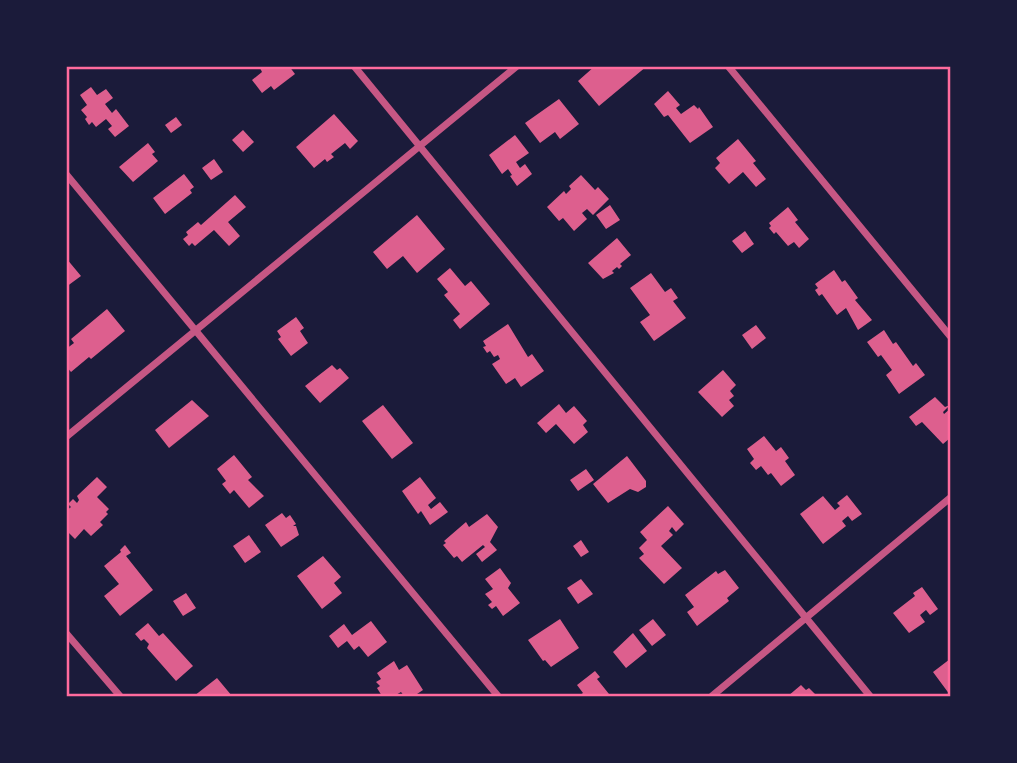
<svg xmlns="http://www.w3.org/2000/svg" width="1017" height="763" viewBox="0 0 1017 763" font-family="'PT Sans',sans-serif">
<rect width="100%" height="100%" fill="#1b1b3a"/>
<path fill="#dd5f8e" d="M261,66H289L295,74L274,90L271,86L262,93L252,80L262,72L260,68Z
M595,66H647L599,106L578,81Z
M91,87L97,95L106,89L113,98L105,104L112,113L116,109L129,126L115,137L108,129L112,126L106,119L96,127L92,122L89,125L85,119L87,117L81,110L87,105L80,95Z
M668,91L680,105L676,108L681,114L694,105L698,109L699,107L713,127L690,143L668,115L664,117L654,104Z
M559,99L579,124L560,139L555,132L540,143L525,123Z
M334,114L358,141L350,149L345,143L331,154L334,157L327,162L325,159L314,168L296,147Z
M176,117L182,125L171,133L165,125Z
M243,130L254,142L243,152L232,140Z
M515,135L529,153L516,162L520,168L525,164L532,174L517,186L510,176L512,175L508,169L502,174L489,155Z
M738,139L756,161L753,163L766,179L756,187L743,172L729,184L715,168L720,163L716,158Z
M148,143L155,152L152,154L158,161L133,182L119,167Z
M214,159L223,172L211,180L202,168Z
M184,174L194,187L190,190L192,193L165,214L153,198Z
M581,175L595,190L598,187L609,199L593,215L587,209L582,213L587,219L574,231L563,218L559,221L547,207L564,191L566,194L571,189L569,186Z
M235,195L246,207L228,222L240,236L229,246L214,230L195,246L192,243L189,246L183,239L188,235L186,232L198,222L201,225Z
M610,205L620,220L606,229L596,215Z
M788,207L798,220L795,222L809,239L799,248L794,242L788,246L776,232L774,234L769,228L771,226L769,223Z
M417,215L445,249L417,273L403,256L387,269L373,252Z
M745,231L754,244L742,253L732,241Z
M617,238L631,255L620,264L622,266L619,269L617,267L612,271L614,273L603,279L588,263Z
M66,258L81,276L66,287Z
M450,268L465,286L471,281L490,304L460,329L453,320L460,314L444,295L448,292L437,279Z
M834,270L842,282L845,280L858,298L855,300L872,320L858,330L846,308L837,315L822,294L819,296L815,290L818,288L815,284Z
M651,273L665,292L671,288L678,298L673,301L686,318L654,341L640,322L650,315L630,288Z
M107,309L125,331L91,359L89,357L71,372L66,366V349L74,343L71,339Z
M296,317L304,328L300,331L308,343L291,356L278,339L281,337L277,331Z
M508,324L528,357L532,354L544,371L521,387L515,378L506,384L492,364L500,359L498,355L494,357L490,351L487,353L483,347L486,346L483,341Z
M756,325L766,338L752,349L742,335Z
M884,330L893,344L896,342L913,366L916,363L925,375L899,394L886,375L892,370L881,355L878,357L867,342Z
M332,365L337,370L340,368L349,378L320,403L305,386Z
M723,370L736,385L730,391L734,396L729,400L734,406L722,417L698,392Z
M935,397L945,407L950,405L943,412L944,414L950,409V438L943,444L922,422L916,426L909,417Z
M192,400L209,416L169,448L155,430Z
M559,404L566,413L574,406L587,421L583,425L588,432L574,444L556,424L546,433L537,423Z
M383,405L413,443L392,459L362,421Z
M764,436L776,451L781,447L789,458L785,461L795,475L781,486L771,473L768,475L761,466L756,470L750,463L754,459L747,449Z
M234,455L252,477L248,480L264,496L249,508L234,490L230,494L222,484L226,481L217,469Z
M627,456L646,481V487L638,492L630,489L608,503L593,484Z
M586,469L594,480L578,491L570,480Z
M97,477L107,487L97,497L109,509L106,512L108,514L100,522L103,525L91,536L84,529L75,539L66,530V511L71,507L68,504L73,499L77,503L79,500L77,496Z
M420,477L436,498L428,505L431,509L440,502L448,512L430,525L421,511L418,514L402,491Z
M847,495L862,514L852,521L848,516L842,521L846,526L823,544L800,514L823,496L835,510L840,506L837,503Z
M668,506L684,524L676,532L672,527L669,531L673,535L661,546L682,568L664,584L639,558L644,554L639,548L647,540L640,532Z
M282,513L286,518L290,515L296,524L293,526H296L299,535L281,547L265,525Z
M487,514L498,527L490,542L497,550L482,562L476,554L485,547L483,545L462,562L457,556L454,558L443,545L446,543L444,541L466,522L469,527Z
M249,535L261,552L245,563L233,546Z
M581,540L589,552L581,557L573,546Z
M125,545L131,553L126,556L153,590L120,616L104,596L119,584L104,566L121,552L120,550Z
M323,556L341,577L334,583L342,593L322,609L297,576Z
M500,568L511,583L508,588L520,603L503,616L496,606L492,609L488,605L492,602L485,594L493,589L485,579Z
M725,570L739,588L727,598L729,601L697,626L687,612L694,607L685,595L716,571L718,574Z
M581,579L593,594L578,604L567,588Z
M922,587L938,609L930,615L926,610L920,615L925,622L909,633L893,613L915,596L913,593Z
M186,593L196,608L183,616L173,601Z
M560,619L579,648L551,667L545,660L543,661L528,640Z
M653,619L666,635L652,646L639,630Z
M371,621L387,642L368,657L359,646L354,650L347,641L338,648L329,636L344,624L352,635Z
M148,623L159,636L163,633L193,666L176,681L147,648L149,644L144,639L141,641L135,634Z
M633,633L647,651L626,668L613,652Z
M950,659V695L933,672Z
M394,661L399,670L407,665L423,690L414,696H404L401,692L394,696H382L377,688L380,686L376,682L381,679L377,673Z
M595,671L600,677L597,679L609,694L606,696H579L583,693L577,685Z
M217,678L232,696H194Z
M801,685L806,690L809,688L817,696H788Z"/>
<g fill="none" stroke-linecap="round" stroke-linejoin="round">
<path stroke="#c65784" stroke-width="7" d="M354,66L870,696
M728,66L950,336
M66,174L498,696
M66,437L517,66
M66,633L120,696
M712,696L950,498"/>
</g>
<rect width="1017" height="763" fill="none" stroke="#1b1b3a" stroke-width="136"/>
<rect x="68" y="68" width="881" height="627" fill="none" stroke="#ff6b9d" stroke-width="2.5"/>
</svg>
